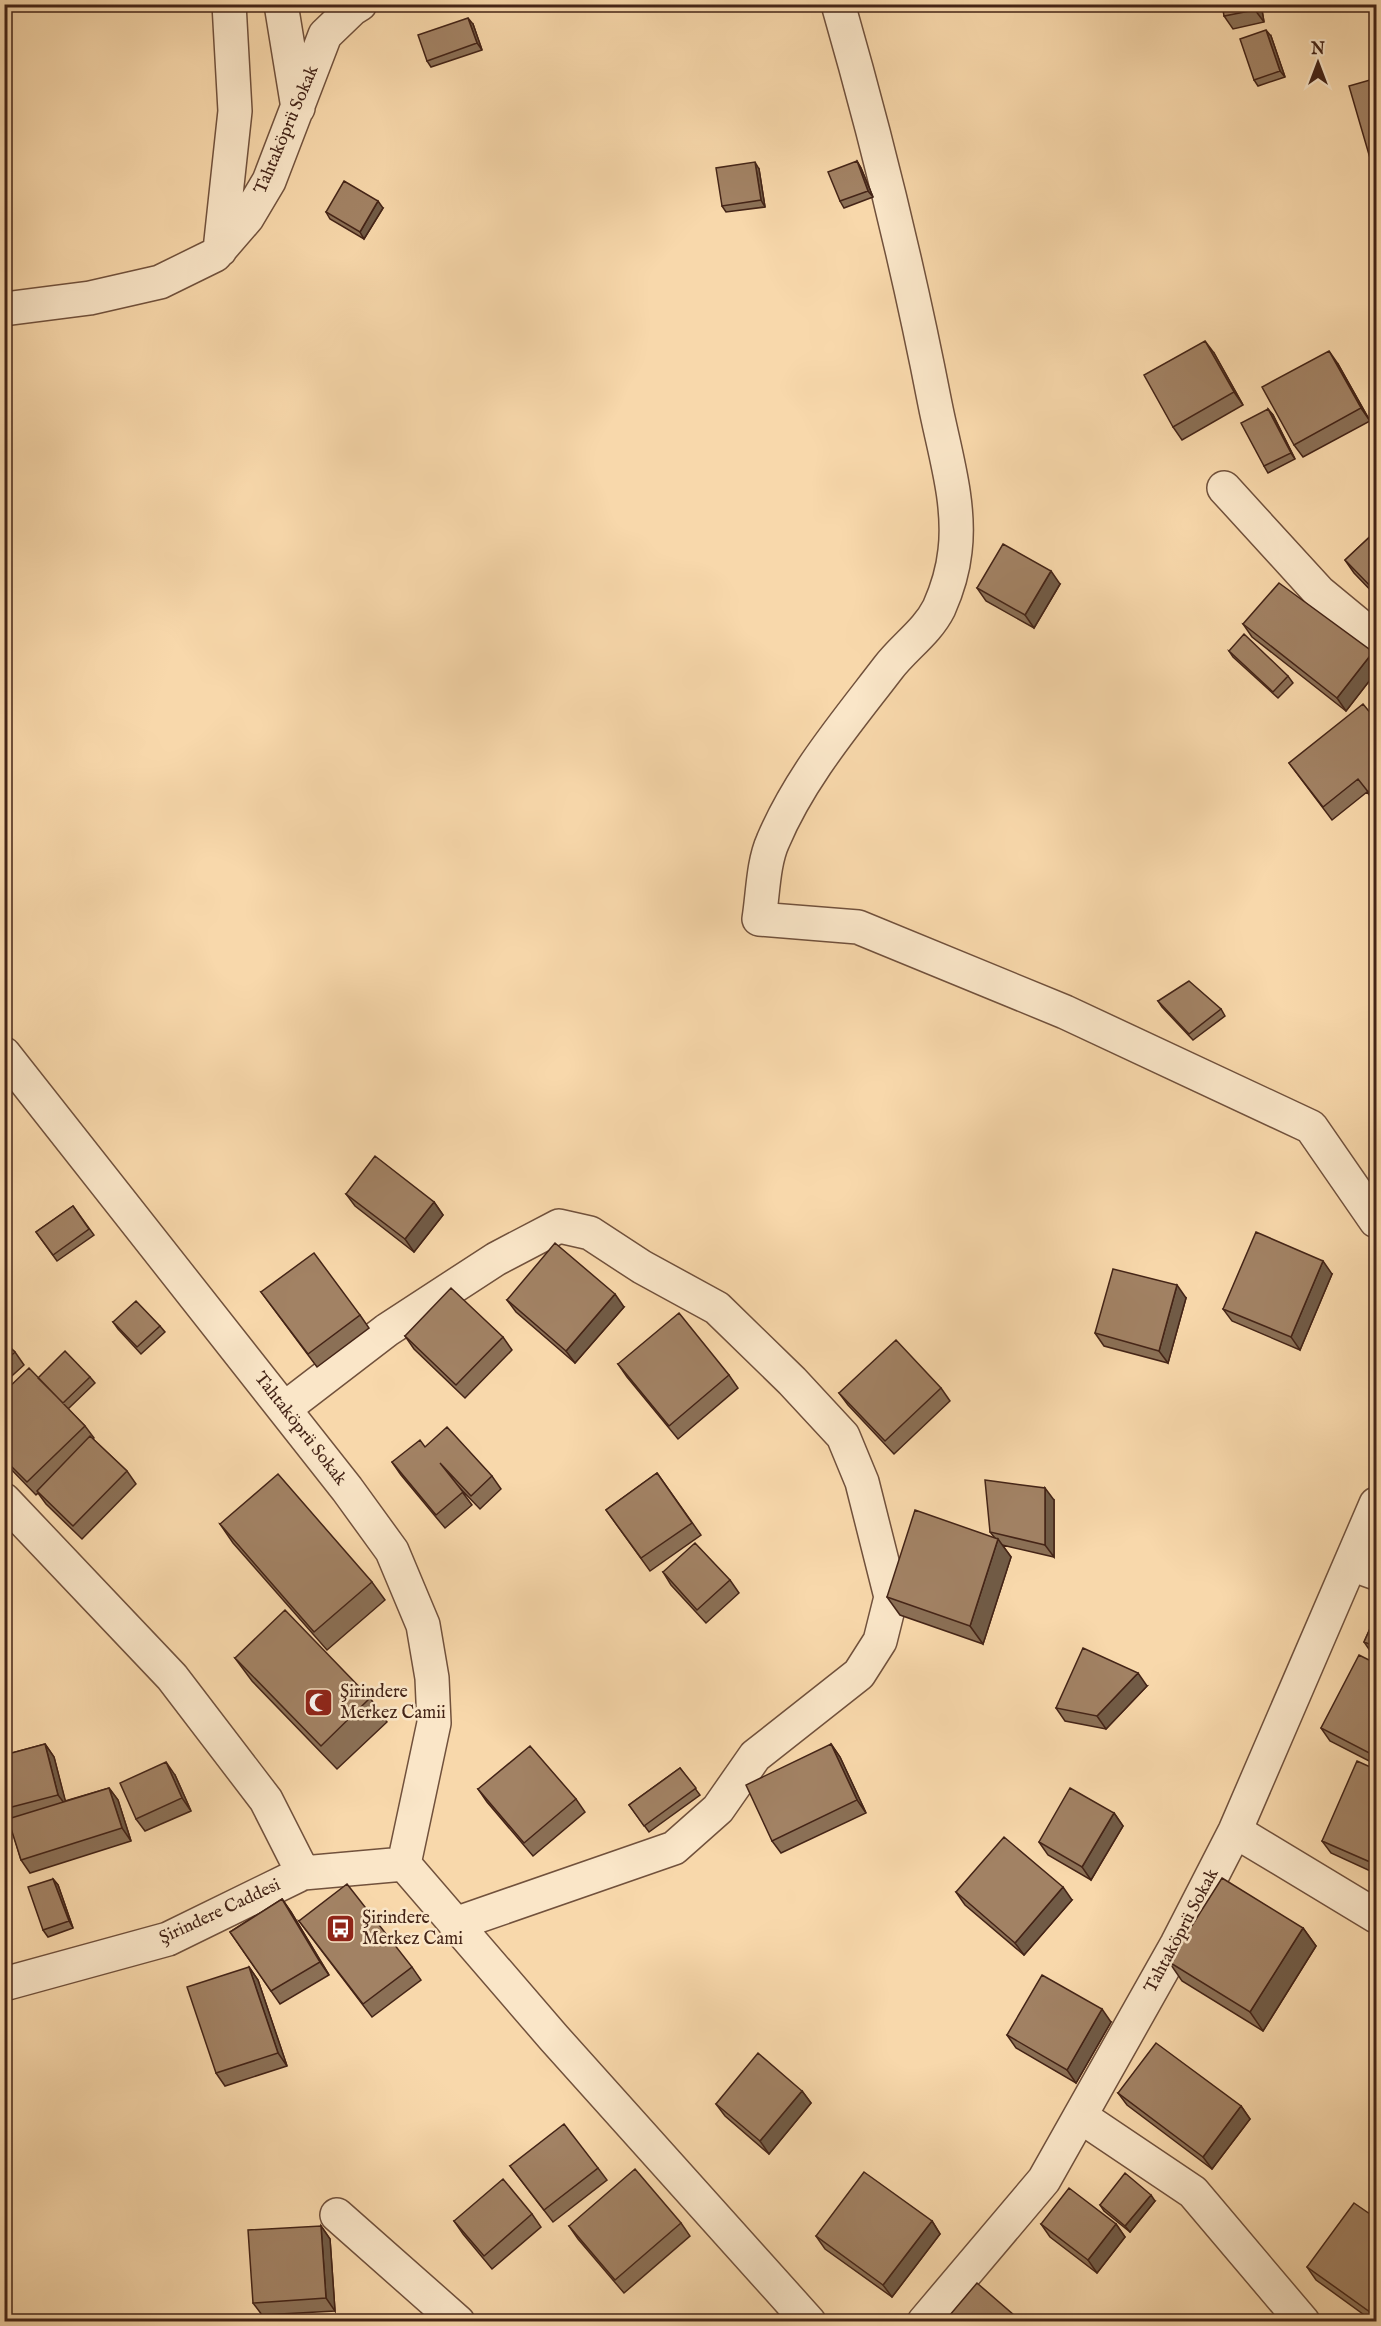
<svg xmlns="http://www.w3.org/2000/svg" width="1381" height="2326" viewBox="0 0 1381 2326" font-family="'IM FELL English',serif">
<rect width="100%" height="100%" fill="#f8d8ab"/>
<filter id="stains"><feTurbulence type="fractalNoise" baseFrequency=".00333" numOctaves="4"/><feColorMatrix values="0 0 0 0 .2 0 0 0 0 .09 0 0 0 0 .02 0 0 0 .5 -.17"/></filter>
<radialGradient id="worn" r=".72"><stop offset=".6" stop-color="#630" stop-opacity="0"/><stop offset="1" stop-color="#630" stop-opacity=".3"/></radialGradient>
<g fill="none" stroke-linecap="round" stroke-linejoin="round">
<defs>
<path id="minor" d="M281,4L298,108
M838,4C876,136 909,270 935,404C944,450 961,503 955,551C953,570 947,590 939,608C927,632 904,647 888,668C846,723 800,777 773,841C763,863 763,894 759,919L858,927L1065,1012L1311,1127L1376,1221
M220,250L235,111L229,4
M4,309L90,298L160,282L215,255L247,218L269,181L325,35L352,9L360,4
M1224,488L1319,592L1376,639
M4,1054L347,1489L392,1551L423,1625L432,1678L434,1723L404,1864
M284,1409L387,1330L496,1259L559,1226L590,1233L642,1267L717,1308L792,1381L843,1436L862,1482L891,1597L880,1641L859,1674L755,1756L718,1809L674,1848L455,1924
M4,1500L172,1677L266,1800L303,1873
M1351,1564L1376,1573
M1235,1831L1376,1916
M404,1864L554,2038L809,2322
M4,1984L168,1939L303,1873L404,1864
M1080,2116L1193,2192L1303,2322
M337,2215L458,2322
M924,2322L1044,2180L1177,1944L1235,1831L1376,1504"/>
</defs>
<use href="#minor" stroke="#71513c" stroke-width="36"/>
<use href="#minor" stroke="#fae6c8" stroke-width="33"/>
</g>
<path fill="#8b7056" stroke="#442417" stroke-width="1.5" d="M1261,4L1264,22L1233,29L1224,16Z
M473,24L482,50L431,67L427,61Z
M1271,36L1285,77L1258,86L1254,80Z
M1377,78V171L1372,165Z
M857,161L861,168L873,197L844,208L840,201Z
M759,169L765,207L726,212L722,206Z
M383,208L364,239L330,219L326,212Z
M1214,353L1243,405L1182,440L1173,427Z
M1338,364L1370,421L1303,457L1294,445Z
M1268,409L1273,415L1295,459L1268,473L1264,466Z
M1377,530V597L1354,573L1345,560Z
M1060,584L1034,628L986,601L977,588Z
M1243,624L1373,652L1377,657V671L1346,711L1252,637Z
M1229,651L1288,676L1293,683L1278,698L1233,657Z
M1377,721V805L1367,792L1332,820L1289,763Z
M1158,1001L1221,1009L1225,1016L1193,1040L1162,1007Z
M346,1194L434,1202L443,1215L414,1252L355,1206Z
M73,1206L94,1235L57,1261L36,1232Z
M1332,1274L1300,1350L1232,1321L1223,1309Z
M261,1292L360,1315L369,1328L317,1367Z
M1186,1298L1168,1363L1104,1346L1095,1333Z
M507,1300L624,1307L575,1363L516,1312Z
M113,1322L160,1326L165,1332L141,1354L118,1329Z
M405,1336L503,1337L512,1350L465,1398L414,1349Z
M4,1342L15,1352L24,1365L4,1383Z
M618,1364L729,1375L738,1388L678,1439L627,1377Z
M90,1377L95,1383L68,1409L85,1426L94,1438L93,1439L127,1471L136,1484L82,1539L46,1504L38,1493L36,1495L4,1462V1392L38,1378Z
M941,1388L950,1401L894,1454L848,1405L839,1393Z
M425,1447L492,1476L501,1489L480,1509L457,1485L472,1505L445,1528L401,1475L392,1462Z
M657,1473L701,1535L650,1571L606,1510Z
M1054,1500V1557L1002,1545L1011,1557L983,1644L900,1615L887,1597L995,1538L990,1532Z
M220,1524L372,1582L385,1600L327,1650L233,1543Z
M663,1572L730,1580L739,1593L706,1623L671,1585Z
M1377,1613V1656L1373,1655L1364,1642Z
M235,1658L370,1698L387,1722L337,1769L252,1681Z
M1377,1664V1765L1330,1741L1321,1728Z
M1147,1686L1106,1729L1065,1721L1056,1708Z
M45,1744L54,1757L65,1801L109,1788L118,1800L131,1841L30,1873L21,1860L10,1823L4,1824V1755Z
M831,1744L840,1757L866,1813L781,1853L772,1841Z
M680,1768L700,1795L649,1832L629,1805Z
M1377,1770V1874L1331,1853L1322,1841Z
M175,1775L191,1811L145,1831L136,1819Z
M478,1789L576,1799L585,1812L533,1856L487,1802Z
M1114,1813L1123,1826L1091,1880L1048,1855L1039,1842Z
M53,1879L58,1885L73,1928L48,1937L43,1930Z
M956,1892L1072,1900L1024,1955L965,1905Z
M282,1899L291,1912L329,1975L280,2004L230,1932Z
M299,1921L412,1967L421,1980L372,2017Z
M1303,1928L1316,1946L1263,2031L1182,1981L1169,1962Z
M249,1967L258,1980L287,2066L225,2086L216,2073Z
M1111,2022L1076,2083L1016,2048L1007,2035Z
M802,2091L811,2103L769,2154L725,2116L716,2104Z
M1118,2093L1241,2106L1250,2119L1212,2169L1127,2105Z
M510,2166L598,2168L607,2180L553,2222Z
M1155,2201L1130,2232L1104,2211L1100,2205Z
M532,2214L541,2227L492,2269L463,2234L454,2221Z
M1377,2219V2322H1374L1316,2280L1307,2267Z
M932,2221L940,2234L892,2297L825,2249L816,2236Z
M681,2223L690,2236L624,2293L578,2239L569,2226Z
M1041,2224H1116L1125,2237L1097,2273L1050,2237Z
M321,2226L330,2239L335,2311L262,2315L253,2303Z"/>
<path fill="#715b46" stroke="#442417" stroke-width="1.5" d="M1254,4H1261L1264,22L1255,10Z
M468,18L473,24L482,50L477,43Z
M1266,30L1271,36L1285,77L1280,71Z
M857,161L861,168L873,197L868,191Z
M755,162L759,169L765,207L761,200Z
M378,201L383,208L364,239L360,232Z
M1205,341L1214,353L1243,405L1234,392Z
M1329,351L1338,364L1370,421L1361,408Z
M1268,409L1273,415L1295,459L1291,453Z
M1051,571L1060,584L1034,628L1025,615Z
M1373,652L1377,657V671L1346,711L1337,698Z
M434,1202L443,1215L414,1252L405,1239Z
M1323,1261L1332,1274L1300,1350L1291,1337Z
M1177,1285L1186,1298L1168,1363L1159,1351Z
M615,1294L624,1307L575,1363L566,1351Z
M1045,1488L1054,1500V1557L1045,1545Z
M998,1539L1011,1557L983,1644L970,1626Z
M1138,1673L1147,1686L1106,1729L1097,1716Z
M45,1744L54,1757L67,1807L58,1795Z
M831,1744L840,1757L866,1813L857,1800Z
M166,1762L175,1775L191,1811L182,1798Z
M109,1788L118,1800L131,1841L122,1828Z
M1114,1813L1123,1826L1091,1880L1082,1867Z
M53,1879L58,1885L73,1928L69,1921Z
M1063,1887L1072,1900L1024,1955L1015,1943Z
M282,1899L291,1912L329,1975L320,1962Z
M1303,1928L1316,1946L1263,2031L1250,2012Z
M249,1967L258,1980L287,2066L278,2053Z
M1102,2009L1111,2022L1076,2083L1067,2070Z
M802,2091L811,2103L769,2154L760,2141Z
M1241,2106L1250,2119L1212,2169L1203,2157Z
M1151,2195L1155,2201L1130,2232L1125,2226Z
M932,2221L940,2234L892,2297L883,2285Z
M1116,2224L1125,2237L1097,2273L1088,2260Z
M321,2226L330,2239L335,2311L326,2298Z"/>
<path fill="#a28264" stroke="#442417" stroke-width="1.5" d="M1222,4H1254L1255,10L1224,16Z
M468,18L477,43L427,61L418,35Z
M1266,30L1280,71L1254,80L1240,39Z
M1377,78V164L1372,165L1349,86Z
M857,161L868,191L840,201L828,172Z
M755,162L761,200L722,206L716,168Z
M344,181L378,201L360,232L326,212Z
M1205,341L1234,392L1173,427L1144,375Z
M1329,351L1361,408L1294,445L1262,387Z
M1268,409L1291,453L1264,466L1241,423Z
M1377,530V593L1345,560Z
M1003,544L1051,571L1025,615L977,588Z
M1279,583L1373,652L1337,698L1243,624Z
M1244,634L1288,676L1273,692L1229,651Z
M1363,704L1377,721V803L1358,779L1323,807L1289,763Z
M1189,981L1221,1009L1189,1034L1158,1001Z
M375,1156L434,1202L405,1239L346,1194Z
M73,1206L89,1229L53,1255L36,1232Z
M1256,1232L1323,1261L1291,1337L1223,1309Z
M555,1243L615,1294L566,1351L507,1300Z
M314,1253L360,1315L308,1354L261,1292Z
M1113,1269L1177,1285L1159,1351L1095,1333Z
M451,1288L503,1337L456,1385L405,1336Z
M136,1301L160,1326L137,1347L113,1322Z
M679,1313L729,1375L669,1426L618,1364Z
M896,1340L941,1388L885,1441L839,1393Z
M4,1342L15,1352L4,1362Z
M65,1351L90,1377L63,1403L38,1378Z
M29,1368L85,1426L27,1482L4,1459V1392Z
M447,1427L492,1476L471,1496L440,1463L463,1492L436,1515L392,1462L420,1440L425,1447Z
M90,1436L127,1471L73,1526L37,1491Z
M657,1473L692,1523L641,1558L606,1510Z
M278,1474L372,1582L314,1632L220,1524Z
M985,1480L1045,1488V1545L990,1532Z
M915,1510L998,1539L970,1626L887,1597Z
M695,1543L730,1580L697,1610L663,1572Z
M285,1610L370,1698L321,1746L235,1658Z
M1377,1613V1647L1364,1642Z
M1083,1648L1138,1673L1097,1716L1056,1708Z
M1359,1655L1377,1664V1757L1321,1728Z
M45,1744L58,1795L4,1809V1755Z
M831,1744L857,1800L772,1841L746,1785Z
M530,1746L576,1799L524,1843L478,1789Z
M1357,1761L1377,1770V1865L1322,1841Z
M166,1762L182,1798L136,1819L120,1783Z
M680,1768L696,1788L644,1826L629,1805Z
M109,1788L122,1828L21,1860L8,1819Z
M1070,1788L1114,1813L1082,1867L1039,1842Z
M1004,1837L1063,1887L1015,1943L956,1892Z
M1222,1878L1303,1928L1250,2012L1169,1962Z
M53,1879L69,1921L43,1930L28,1887Z
M347,1884L412,1967L363,2004L299,1921Z
M282,1899L320,1962L271,1991L230,1932Z
M249,1967L278,2053L216,2073L187,1987Z
M1042,1975L1102,2009L1067,2070L1007,2035Z
M1156,2043L1241,2106L1203,2157L1118,2093Z
M758,2053L802,2091L760,2141L716,2104Z
M564,2124L598,2168L544,2210L510,2166Z
M635,2169L681,2223L615,2280L569,2226Z
M864,2172L932,2221L883,2285L816,2236Z
M1125,2173L1151,2195L1125,2226L1100,2205Z
M503,2179L532,2214L484,2256L454,2221Z
M1069,2188L1116,2224L1088,2260L1041,2224Z
M1354,2203L1377,2219V2317L1307,2267Z
M321,2226L326,2298L253,2303L248,2230Z
M977,2283L1022,2322H944Z"/>
<defs>
<symbol id="mosque-square" viewBox="-11 -11 22 22"><rect x="-9" y="-9" width="18" height="18" rx="4" fill="#8f2418" stroke="#fae6c8"/><path d="M3.5-4.9A6 6 0 1 0 3.5 4.9A5 5 0 1 1 3.5-4.9Z" fill="#fff"/></symbol>
<symbol id="bus-square" viewBox="-11 -11 22 22"><rect x="-9" y="-9" width="18" height="18" rx="4" fill="#8f2418" stroke="#fae6c8"/><path d="M-5-6H5V4H4V6H2V4H-2V6H-4V4H-5ZM-3.5-4V0h7V-4ZM-3.5 1.2v1.5H-2V1.2ZM2 1.2v1.5H3.5V1.2Z" fill="#fff"/></symbol>
</defs>
<g fill-rule="evenodd">
<use href="#mosque-square" x="302" y="1686" width="33" height="33"/>
<use href="#bus-square" x="324" y="1912" width="33" height="33"/>
</g>
<g text-anchor="middle" dominant-baseline="central" stroke-width="5" stroke-linejoin="round" paint-order="stroke">
<g font-size="18" fill="#442417" stroke="#fae6c8">
<text transform="translate(287 130) rotate(-67)">Tahtaköprü Sokak</text>
<text transform="translate(300 1429) rotate(52)">Tahtaköprü Sokak</text>
<text transform="translate(220 1912) rotate(-25)">Şirindere Caddesi</text>
<text transform="translate(1182 1931) rotate(-62)">Tahtaköprü Sokak</text>
</g>
<g font-size="18" fill="#442417" stroke="#fae6c8" text-anchor="start">
<text x="340" y="1692">Şirindere<tspan x="340" dy="21">Merkez Camii</tspan></text>
<text x="362" y="1918">Şirindere<tspan x="362" dy="21">Merkez Cami</tspan></text>
</g>
</g>
<rect width="1381" height="2326" fill="none" stroke="#f8d8ab" stroke-width="24"/>
<rect x="6" y="6" width="1369" height="2314" fill="none" stroke="#442417" stroke-width="3"/>
<rect x="12" y="12" width="1357" height="2302" fill="none" stroke="#442417" stroke-width="1.5"/>
<g transform="translate(1318 63)" stroke="#fae6c8" stroke-width="4.5" paint-order="stroke">
<path d="M0-4.5L10 22L0 15L-10 22Z" fill="#442417"/>
<text y="-9" font-size="16" font-weight="bold" text-anchor="middle" fill="#442417">N</text>
</g>
<rect width="100%" height="100%" filter="url(#stains)"/>
<rect width="100%" height="100%" fill="url(#worn)"/>
</svg>
